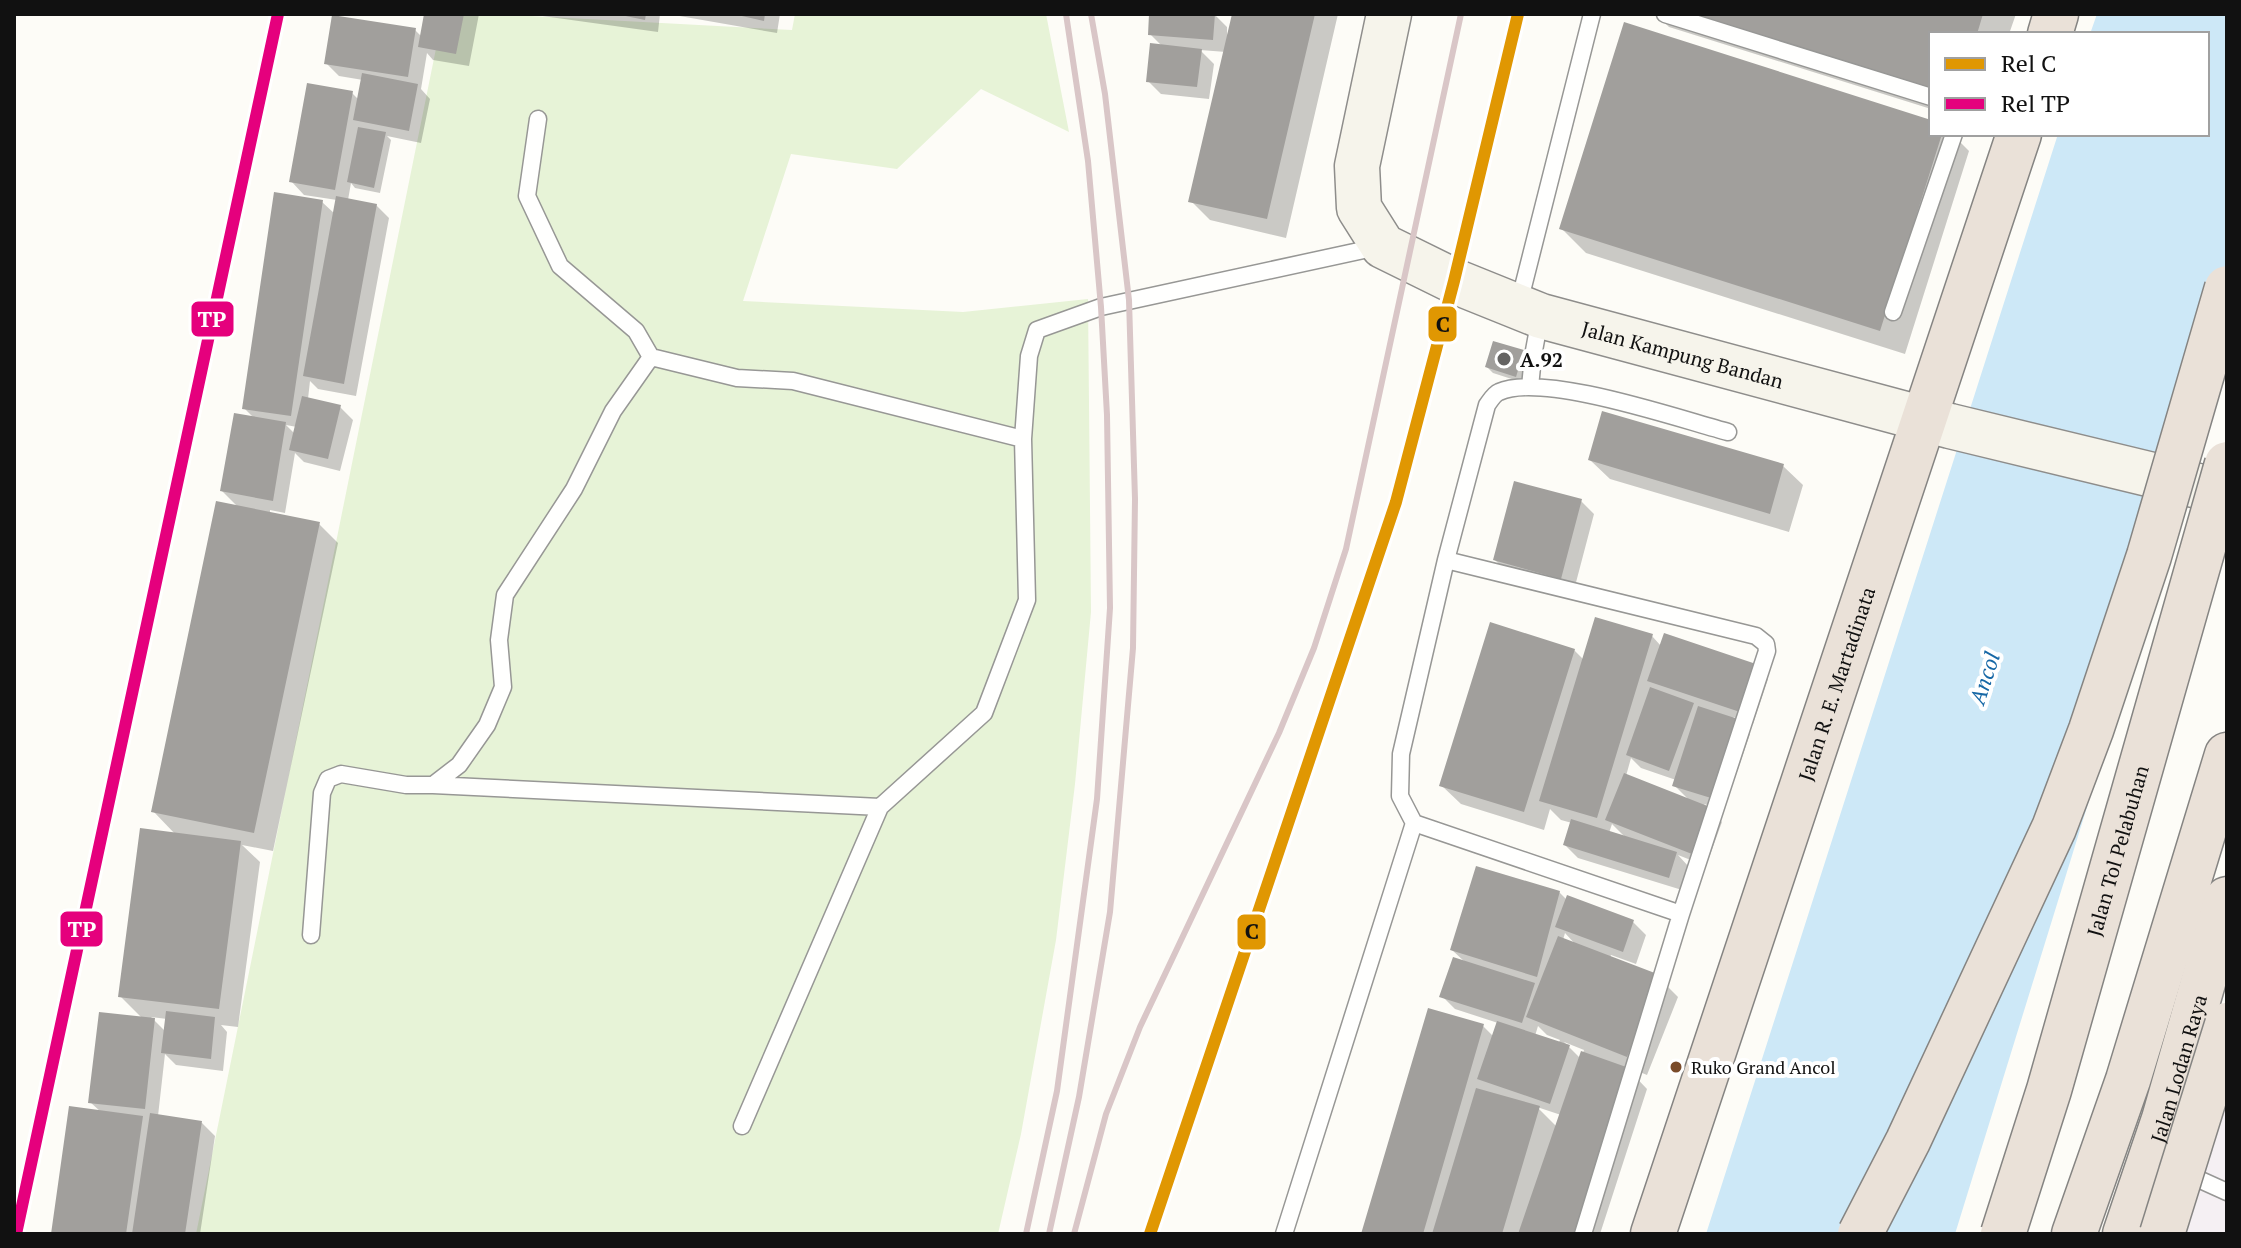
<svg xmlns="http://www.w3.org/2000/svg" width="2241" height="1248" viewBox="0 0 2241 1248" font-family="'PT Serif',serif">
<rect width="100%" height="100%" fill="#fdfcf7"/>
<path fill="#f5f0f3" d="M2227,1102V1234H2185Z"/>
<path fill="#e7f3d7" d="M443,14H494L792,30L795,14H1046L1069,132L981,89L897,169L791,154L743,301L963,312L1088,299L1091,612L1075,784L1056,940L1021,1134L998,1234H196Z"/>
<path fill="#cde8f7" d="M2097,14H2227V337L2177,516L1955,1234H1706L2058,134H2207V34H2090Z"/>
<path fill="#0003" fill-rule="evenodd" d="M426,14H479L469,66L433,60L427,53L421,89L430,99L421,143L387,136L391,140L380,193L355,188L351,183L348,200L376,205L389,218L356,396L318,389L310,381L308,399L340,407L353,420L340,471L304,462L295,453L285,513L270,510V514L319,524L338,543L273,851L242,845L260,862L238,1027L221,1025L227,1032L223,1071L176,1065L165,1054L158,1116L202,1123L215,1136L200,1234H53L101,1112L90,1102L143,1019L120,996L176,835L153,811L238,507L222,491L255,419L244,408L322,202L335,214L337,200L304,195L291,181L352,93L359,100L363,80L339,76L326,63L415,30L422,37ZM286,425L297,427L295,434ZM151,1017L167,1019L165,1031Z
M528,14H660L658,32Z
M668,14H780L777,33Z
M1151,14H1214L1227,27V36L1234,14H1338L1286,238L1210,220L1191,201L1226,52L1200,50L1214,64L1209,99L1161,94L1148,81L1162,46L1150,34Z
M1656,14H2016L2009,34H1931V109L1669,27Z
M1931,122V134H1952L1969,151L1905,354L1586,253L1561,228Z
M1523,352L1529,358L1521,382L1493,373L1487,367Z
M1590,460L1783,466L1803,485L1789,532L1610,479Z
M1581,501L1594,514L1574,590L1508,573L1495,560Z
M1652,636L1661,646L1755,666L1768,679L1753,724L1733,717L1750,734L1724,810L1704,804L1722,822L1706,866L1678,855L1689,867L1682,890L1578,858L1565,845L1572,823L1561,820L1550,809L1544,830L1461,804L1441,785L1574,650L1584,660ZM1631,758L1641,768L1676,780L1674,785L1690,801L1626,776ZM1612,824L1626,838L1609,833Z
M1559,892L1567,900L1633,922L1646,935L1636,964L1611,955L1610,958L1658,977L1678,997L1647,1075L1625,1066L1647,1089L1600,1234H1363L1483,1026L1493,1036L1498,1023L1455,1009L1442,996L1466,963L1452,950ZM1565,933L1576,945L1563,940ZM1538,1026L1547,1035L1560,1040L1558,1044L1535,1036ZM1564,1042L1584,1050L1581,1059ZM1537,1107L1561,1115L1557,1127Z"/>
<path fill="#a19f9c" d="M424,14H464L456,54L418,47Z
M616,14H646L645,20Z
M733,14H765L764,21Z
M1149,14H1215L1213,40L1148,35Z
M1232,14H1315L1267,219L1188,202Z
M1681,14H1983L1977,34H1931V94Z
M332,15L416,28L408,77L324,64Z
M1624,22L1931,120V134H1942L1880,331L1559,229Z
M1150,43L1202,49L1197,87L1146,82Z
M362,73L418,84L409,131L353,120Z
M307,83L353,91L335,190L289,182Z
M358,127L386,132L374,188L347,182Z
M274,192L323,200L291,416L242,409Z
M336,196L377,204L344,384L303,376Z
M1493,341L1524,350L1516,377L1485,367Z
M302,396L341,405L328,459L289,450Z
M1602,411L1784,464L1770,514L1588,460Z
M234,413L286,422L273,501L220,491Z
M1514,481L1582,499L1561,579L1493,560Z
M216,501L320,522L254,833L151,812Z
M1595,617L1653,634L1597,818L1539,801Z
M1490,622L1575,649L1524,812L1439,786Z
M1664,633L1756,664L1740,712L1647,681Z
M1650,687L1694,703L1669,771L1626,755Z
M1698,706L1738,719L1711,798L1672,786Z
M1624,773L1710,807L1692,854L1605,820Z
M1571,819L1677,852L1669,878L1563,845Z
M140,828L241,841L219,1009L118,997Z
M1476,866L1560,891L1537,977L1450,950Z
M1567,895L1634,920L1623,952L1555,927Z
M1558,936L1660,975L1627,1057L1526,1017Z
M1453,957L1535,983L1522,1023L1439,997Z
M1428,1008L1484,1024L1423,1234H1361Z
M166,1011L215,1017L211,1059L161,1053Z
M99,1012L155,1018L145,1109L88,1103Z
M1497,1021L1570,1045L1550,1104L1477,1079Z
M1581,1051L1629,1068L1574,1234H1518Z
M1476,1088L1540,1106L1502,1234H1432Z
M69,1106L143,1116L126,1234H51Z
M150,1113L202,1121L185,1234H132Z"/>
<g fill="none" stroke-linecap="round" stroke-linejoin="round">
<defs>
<path id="lane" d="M1665,14L1931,97
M538,119L527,196L560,266L636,331L651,357L737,378L793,381L1023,439
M1519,303L1592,14
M1893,312L1954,134
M1530,387L1533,356L1540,318
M1446,560L1756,636L1766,644L1767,651L1681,914L1583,1234
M433,785L880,807
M1414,823L1681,914
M311,935L322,793L328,779L341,774L406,785H433L459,765L487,725L503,687L499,640L505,595L574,489L613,411L651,357
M742,1126L880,807L984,713L1027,600L1023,439L1029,356L1037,330L1101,307L1382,246
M2185,1173L2227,1192
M1284,1234L1414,823L1400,796L1401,754L1446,560L1487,405C1490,401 1494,394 1499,392C1543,372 1679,419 1728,432"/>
<g id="secondary">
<path id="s1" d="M1389,14L1357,166L1359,208L1383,246L1454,281L1541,316L1950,426L2227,493"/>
</g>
<g id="highway">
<path d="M2050,34L2056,14"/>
<path id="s2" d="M1653,1234L2019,134"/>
<path d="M2074,1234L2128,1080L2227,755"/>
<path id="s3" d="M2125,1234L2164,1119L2227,899"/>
</g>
</defs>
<use href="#lane" stroke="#979795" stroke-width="19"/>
<use href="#secondary" stroke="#8e8d8b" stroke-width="47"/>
<use href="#highway" stroke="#858482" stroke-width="47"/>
<use href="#lane" stroke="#fffffe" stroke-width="16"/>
<use href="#secondary" stroke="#f6f4eb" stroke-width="44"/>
<use href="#highway" stroke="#eae1d8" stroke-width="44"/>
<path stroke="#d9c6c7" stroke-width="6" d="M1026,1234L1057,1091L1097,799L1110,608L1107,415L1101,307L1088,161L1066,14
M1049,1234L1079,1097L1110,912L1133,648L1135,499L1129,300L1105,94L1091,14
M1074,1234L1106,1114L1140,1027L1279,733L1314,648L1346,549L1461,14"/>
<defs>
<g id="highway-bridge">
<path d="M1860,1234L1908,1141L2054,828L2091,730L2149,556L2227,288"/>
<path id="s4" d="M2003,1234L2049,1090L2227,464"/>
<path d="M2162,1234L2227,1025"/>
</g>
</defs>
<use href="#highway-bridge" stroke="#858482" stroke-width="47" stroke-linecap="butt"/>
<use href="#highway-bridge" stroke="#eae1d8" stroke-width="44"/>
<defs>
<path id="rail-1" d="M1150,1234L1396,502L1454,281L1518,14"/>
<path id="rail-2" d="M16,1234L278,14"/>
</defs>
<use href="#rail-1" stroke="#fff" stroke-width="18"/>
<use href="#rail-2" stroke="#fff" stroke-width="18"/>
<use href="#rail-1" stroke="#e09702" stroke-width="12"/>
<use href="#rail-2" stroke="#e5007d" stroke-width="12"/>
</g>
<circle fill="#646362" stroke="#fff" stroke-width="3" cx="1504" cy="359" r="8"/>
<circle fill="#7a4b2a" stroke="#fff" stroke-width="3" cx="1676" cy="1067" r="7"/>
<g text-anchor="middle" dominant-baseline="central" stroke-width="8" stroke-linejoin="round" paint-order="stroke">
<g font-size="18" fill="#111" stroke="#fff" text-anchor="start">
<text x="1691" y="1067">Ruko Grand Ancol</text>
</g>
<g font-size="20" fill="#111" stroke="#fff">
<text stroke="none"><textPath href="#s1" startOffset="562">Jalan Kampung Bandan</textPath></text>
<text stroke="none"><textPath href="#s2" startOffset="580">Jalan R. E. Martadinata</textPath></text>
<text stroke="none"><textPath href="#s4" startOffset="400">Jalan Tol Pelabuhan</textPath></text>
<text stroke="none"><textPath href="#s3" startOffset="174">Jalan Lodan Raya</textPath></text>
</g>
<g font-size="20" font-weight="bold" fill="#111" stroke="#fff" text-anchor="start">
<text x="1520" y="359">A.92</text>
</g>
<g font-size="22" font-style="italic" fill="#1768a6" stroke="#fff">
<text transform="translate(1984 678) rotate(-72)">Ancol</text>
</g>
</g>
<g stroke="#fff" stroke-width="3">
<rect x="190" y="300" width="45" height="38" rx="8" fill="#e5007d"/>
<rect x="1427" y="305" width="31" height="38" rx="8" fill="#e09702"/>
<rect x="59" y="910" width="45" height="38" rx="8" fill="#e5007d"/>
<rect x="1236" y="913" width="31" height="38" rx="8" fill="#e09702"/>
</g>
<g font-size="22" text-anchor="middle" font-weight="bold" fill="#fff">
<text x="212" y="327">TP</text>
<text x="82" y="937">TP</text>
</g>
<g font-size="22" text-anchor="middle" font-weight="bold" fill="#111">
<text x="1443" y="332">C</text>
<text x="1252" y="939">C</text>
</g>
<rect width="2241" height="1248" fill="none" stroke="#111111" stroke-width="32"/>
<rect x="1929" y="32" width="280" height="104" fill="#ffffff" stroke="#a0a0a0" stroke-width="2"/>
<rect x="1945" y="58" width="40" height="12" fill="#e09702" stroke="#a0a0a0" stroke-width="2"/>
<text x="2001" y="72" font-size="24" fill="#111111">Rel C</text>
<rect x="1945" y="98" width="40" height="12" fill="#e5007d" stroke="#a0a0a0" stroke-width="2"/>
<text x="2001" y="112" font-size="24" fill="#111111">Rel TP</text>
</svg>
